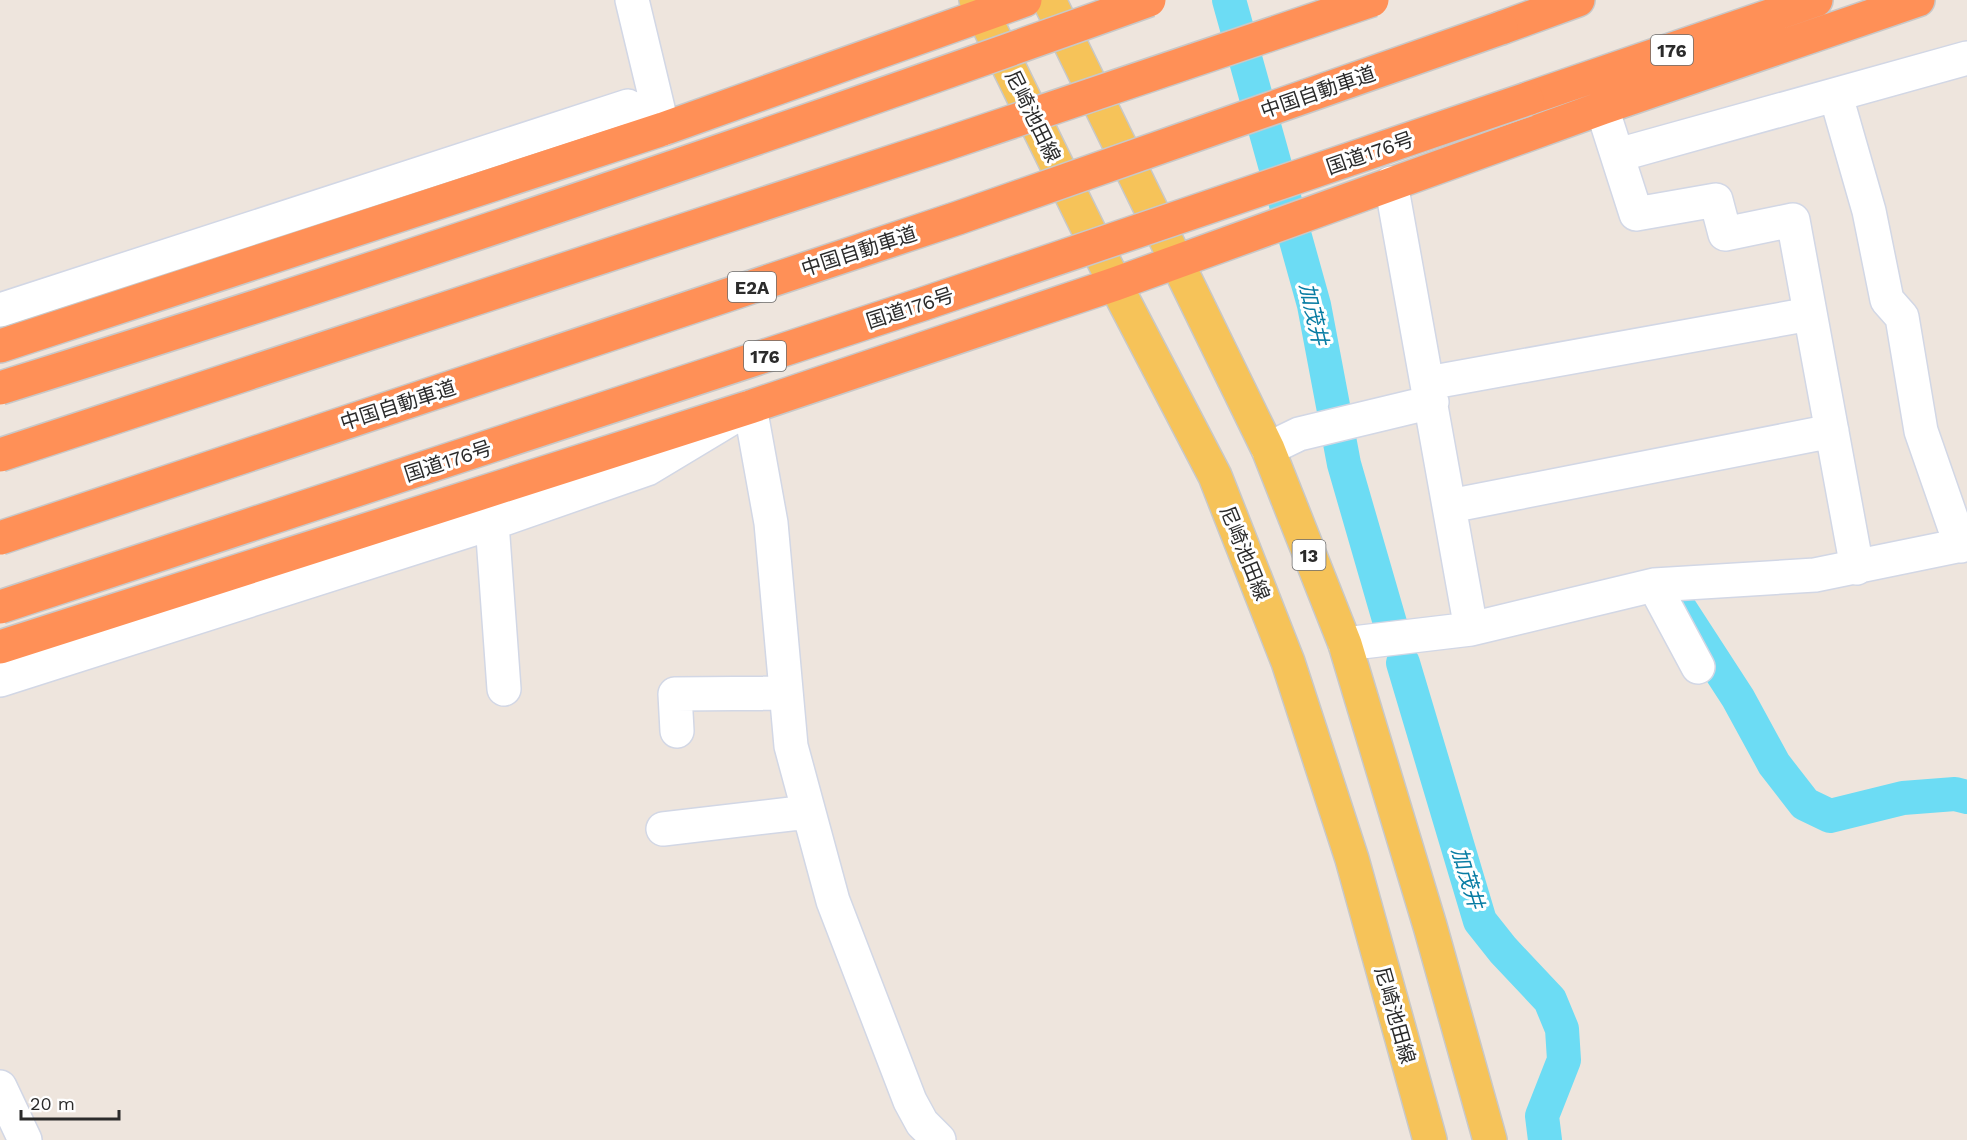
<svg xmlns="http://www.w3.org/2000/svg" width="1967" height="1140" viewBox="0 0 1967 1140" font-family="'Work Sans','Noto Sans JP',sans-serif">
<rect width="100%" height="100%" fill="#eee5dd"/>
<g fill="none" stroke-linecap="round" stroke-linejoin="round">
<path stroke="#6cdcf4" stroke-width="34" d="M1229,0L1314,305L1344,464L1392,630
M1677,604L1738,698L1774,764L1805,804L1830,816L1903,798L1955,794L1967,797
M1403,663L1480,921L1503,950L1550,1000L1562,1029L1564,1060L1542,1116L1545,1140"/>
<defs>
<path id="street" d="M632,0L663,129
M1836,96L1869,211L1887,300L1902,317L1921,431L1961,546
M1602,108L1636,214L1716,200L1725,234L1793,220L1857,568
M1618,155L1967,58
M1391,183L1471,629
M0,310L628,106L663,129
M1428,383L1810,314
M1268,449L1299,434L1432,402
M1450,506L1832,431
M492,523L504,689
M1654,585L1698,667
M1345,644L1471,629L1654,585L1815,575L1967,544
M0,680L492,523L647,469L750,407L771,523L791,746L833,901L910,1101L922,1123L939,1140
M677,731L675,694L785,693
M663,829L808,812
M0,1087L25,1140"/>
<path id="primary" d="M976,0L1115,284L1215,476L1288,662L1352,859L1430,1140
M1049,0L1268,449L1345,644L1430,926L1490,1140"/>
<path id="highway" d="M1501,28L1578,0
M1527,99L1816,0
M0,346L663,129L1025,0
M0,647L750,407L1115,284L1602,108L1918,0"/>
</defs>
<use href="#street" stroke="#d2d7e5" stroke-width="36"/>
<use href="#primary" stroke="#c8c8c8" stroke-width="36"/>
<use href="#highway" stroke="#c8c8c8" stroke-width="36"/>
<use href="#street" stroke="#fff" stroke-width="33"/>
<use href="#primary" stroke="#f6c359" stroke-width="33"/>
<use href="#highway" stroke="#ff9057" stroke-width="33"/>
<defs>
<path id="highway-bridge" d="M0,388C386,268 769,136 1149,0
M0,455L943,145L1372,0
M0,538L958,218L1501,28
M0,607L923,304L1527,99"/>
</defs>
<use href="#highway-bridge" stroke="#c8c8c8" stroke-width="36" stroke-linecap="butt"/>
<use href="#highway-bridge" stroke="#ff9057" stroke-width="33"/>
</g>
<g text-anchor="middle" dominant-baseline="central" stroke-width="6" stroke-linejoin="round" paint-order="stroke">
<g fill="#fff" stroke="#6b6b6b" stroke-width="1.5">
<rect x="1651" y="35" width="42" height="30" rx="4.5"/>
<rect x="728" y="272" width="48" height="30" rx="4.5"/>
<rect x="744" y="341" width="42" height="30" rx="4.5"/>
<rect x="1292.5" y="540" width="33" height="30" rx="4.5"/>
</g>
<g font-size="18" font-weight="bold" fill="#2b2b2b">
<text x="1672" y="50">176</text>
<text x="752" y="287">E2A</text>
<text x="765" y="356">176</text>
<text x="1309" y="555">13</text>
</g>
<g font-size="20" fill="#2b2b2b" stroke="#fff">
<text transform="translate(1318 92) rotate(-19)">中国自動車道</text>
<text transform="translate(1033 116) rotate(64)">尼崎池田線</text>
<text transform="translate(1370 153) rotate(-19)">国道176号</text>
<text transform="translate(859 251) rotate(-18)">中国自動車道</text>
<text transform="translate(910 308) rotate(-18)">国道176号</text>
<text transform="translate(398 405) rotate(-18)">中国自動車道</text>
<text transform="translate(448 461) rotate(-18)">国道176号</text>
<text transform="translate(1245 553) rotate(68)">尼崎池田線</text>
<text transform="translate(1395 1015) rotate(74)">尼崎池田線</text>
</g>
<g font-size="21" font-style="italic" fill="#087ca3" stroke="#fff">
<text transform="translate(1314 314) rotate(77)">加茂井</text>
<text transform="translate(1468 878) rotate(73)">加茂井</text>
</g>
</g>
<path d="M21 1110v9h98v-9" fill="none" stroke="#2b2b2b" stroke-width="3"/>
<text x="30" y="1110" font-size="18" fill="#2b2b2b" stroke="#ffffff" stroke-width="4.5" paint-order="stroke">20 m</text>
</svg>
